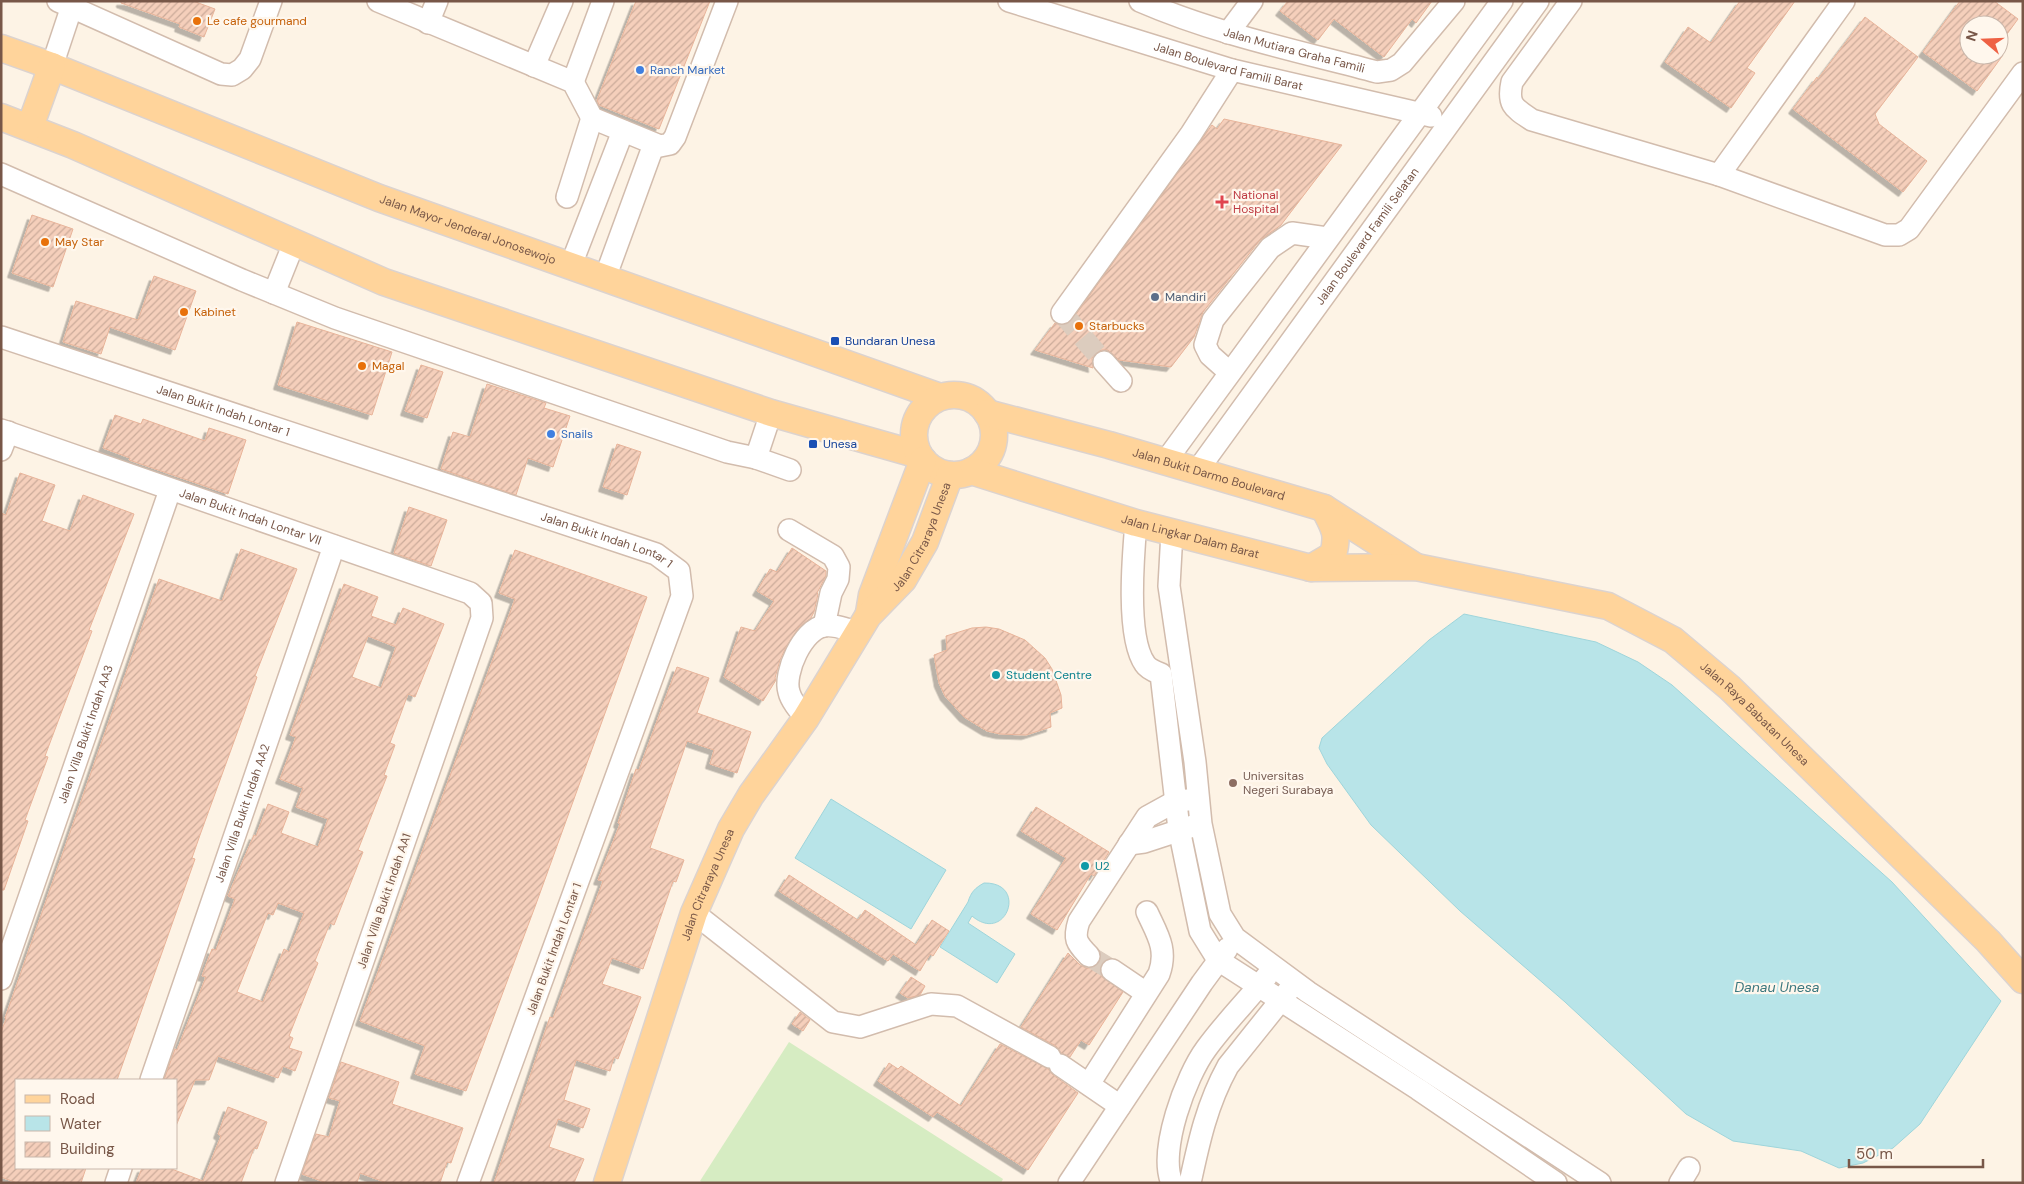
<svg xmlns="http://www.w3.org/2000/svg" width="2024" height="1184" viewBox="0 0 2024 1184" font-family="'DM Sans',sans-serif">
<defs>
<pattern id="building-hatch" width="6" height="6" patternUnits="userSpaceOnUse" patternTransform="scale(1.25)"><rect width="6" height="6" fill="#f5cfbb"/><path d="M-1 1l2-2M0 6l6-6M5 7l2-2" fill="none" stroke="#cbab9a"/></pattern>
<filter id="shadow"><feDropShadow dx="-4.5" dy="4.5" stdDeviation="0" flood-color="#0004"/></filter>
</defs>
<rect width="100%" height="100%" fill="#fdf3e5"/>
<path fill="#d6ecc2" d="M789,1042L1003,1179L1001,1183H703L700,1181Z"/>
<path fill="#b8e4e8" stroke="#9ed5db" d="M1464,614L1596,642L1638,662L1672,685L1892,882L2001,1001L1920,1124L1893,1148L1863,1163L1839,1168L1801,1151L1733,1141L1686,1114L1565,1002L1460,911L1371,825L1327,764L1319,748L1322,738L1429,640Z
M831,799L946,870L911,929L795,858Z
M984,883C1029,882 1006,945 972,916L968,923L1015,954L997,983L940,947L968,902C971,892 975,888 984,883Z"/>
<path fill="url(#building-hatch)" stroke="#e8b49a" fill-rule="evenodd" filter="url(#shadow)" d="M121,1H193L215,9L204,37L179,27L180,24L121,3Z
M636,1H710L659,129L599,105L597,100Z
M1288,1H1432L1416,23L1412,19L1384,57L1334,19L1318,40L1280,11Z
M1740,1H1795L1747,68L1755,73L1731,108L1665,62L1688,27L1711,43Z
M1960,1H1994L2018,19L1999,45V25H1969V55H2003L1977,91L1923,52Z
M1865,17L1918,57L1875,114L1879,124L1927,161L1903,192L1793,109L1817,77L1818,79Z
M1224,119L1342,145L1281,225L1260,240L1203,312L1194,337L1171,367L1119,360L1108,350H1102L1096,352L1092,358L1093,368L1035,350L1055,323L1061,325L1068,324L1072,320L1212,125L1217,129Z
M32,215L73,229L53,287L12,273Z
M154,276L196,291L175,350L110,327L101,354L63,342L76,301L138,320Z
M297,322L392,352L372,415L278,385Z
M421,365L443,372L427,418L405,411Z
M487,384L546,403L544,408L570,416L553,467L528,458L516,495L441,469L453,432L470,437Z
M115,415L141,424L143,419L205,441L209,428L246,440L228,494L129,460L130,458L103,448Z
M617,444L641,452L627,495L603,487Z
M20,473L55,485L42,521L70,531L83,495L134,514L89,630L92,631L45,756L48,757L25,820L28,821L4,890H1V513L6,515Z
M409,507L447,520L431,566L394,553Z
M792,548L826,571V576L817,593L818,594L814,612L811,618L799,627L786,647L780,660L775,678L776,680L763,701L724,677L741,627L755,631L774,601L757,591L770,569L777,572Z
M241,549L297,569L255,676L257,677L244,714L200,835L192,858L195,859L117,1080H16V1168H86L81,1183H17L1,1177V1032L6,1019L5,1018L159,579L222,601Z
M515,550L647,597L536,904L466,1091L415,1074L425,1046L360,1021L515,599L499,593Z
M344,584L378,597L371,616L396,625L403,608L444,624L415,697L408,694L390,743L395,745L384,775L387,776L358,850L363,852L334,925L330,923L315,961L318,963L289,1036L293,1038L289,1048L302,1052L295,1071L283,1066L278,1078L218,1056L209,1080H195L176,1126V1080H164L175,1049L177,1050L206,977L202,976L212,949L216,950L235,899L228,896L254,835L256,836L268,804L289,812L281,833L318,847L328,819L296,807L303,788L280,779L296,737L290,735ZM368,636L396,647L381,688L352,677ZM278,903L304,913L289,952L284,949L263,1002L237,992L268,913L273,915Z
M986,627L999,629L1025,640L1045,658L1052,669L1061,695L1062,708L1050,713L1051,727L1026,735L1000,734L987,731L964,717L945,696L939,683L934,655L947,650L946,636L972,628Z
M677,667L709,678L697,713L751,732L737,773L710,764L714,750L687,741L650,848L684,860L676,882L673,881L643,969L612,958L602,984L641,997L618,1059L614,1057L610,1071L576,1060L564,1100L590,1109L583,1128L558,1119L549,1147L584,1159L574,1183H494L550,1017L553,1018L603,881L598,880L620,824L618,823L636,769L639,770Z
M1036,807L1109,852L1094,876L1091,874L1057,930L1031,914L1066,858L1021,831Z
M789,875L858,920L865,910L916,945L932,920L949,931L933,956L930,954L920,971L893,954L888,961L779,891Z
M1101,952L1110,958L1101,963L1100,970L1101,976L1123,992L1089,1045L1081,1040L1070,1057L1061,1053L1056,1046L1021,1027L1068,953L1080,965L1086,968H1091L1097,965L1101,960Z
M911,977L925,986L920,995L908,998L900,993Z
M800,1012L810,1020L803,1031L792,1024Z
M1000,1044L1048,1069L1053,1075L1078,1093L1028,1170L937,1112L933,1117L878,1081L889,1063L898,1069L901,1066L961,1106Z
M341,1062L399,1082L392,1104L463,1128L451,1163L447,1162L440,1183H387L360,1173L357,1183H327L302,1174L316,1134L329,1137L340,1101L329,1098Z
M228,1107L267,1122L257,1149L254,1148L241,1183H136L142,1168H169L203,1181L221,1136L218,1134Z"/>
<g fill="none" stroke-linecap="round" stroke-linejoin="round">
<path stroke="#dcccbe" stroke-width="21" stroke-dasharray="21 11" stroke-linecap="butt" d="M1062,313L1104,362
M1089,956L1112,970"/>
<defs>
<g id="minor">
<path d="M58,1L221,74L232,75L242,69L250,59L271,1"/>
<path d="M378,1L573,82L592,118L660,146L670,144L675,137L727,1"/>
<path id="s1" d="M1009,1L1232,70L1431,116"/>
<path id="s2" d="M1140,1C1216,34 1298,51 1377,72L1391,70L1402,63L1454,1"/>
<path d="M1571,1L1512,82C1507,105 1514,108 1532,120L1719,175L1885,235H1899L1909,229L2023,73"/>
<path d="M428,23L437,1"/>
<path d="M1228,33L1252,1"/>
<path d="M52,66L72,6L76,1"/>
<path d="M534,66L562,1"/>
<path d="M573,82L603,1"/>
<path d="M1,174L242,280L335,318L727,452L756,458L790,470"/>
<path d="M1719,175L1844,1"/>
<path d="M567,197L592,118"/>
<path d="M571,265L623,131"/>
<path d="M605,278L654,144"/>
<path d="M274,293L294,243"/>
<path d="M1062,313L1191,134L1232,70"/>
<path id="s3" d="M1,337L656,554L679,571L682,596L468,1183"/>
<path d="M1104,362L1121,381"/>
<path d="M1229,372L1210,355L1205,345L1213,320L1270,248L1292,233L1327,238"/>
<path id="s4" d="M1,430L470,593L481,603L482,618L286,1183"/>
<path d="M1,450L8,432"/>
<path d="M756,458L771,413"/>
<path d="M1165,462L1502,1"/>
<path id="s5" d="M1197,471L1538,1"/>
<path d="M1136,523C1133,557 1126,637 1145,664C1148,669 1156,672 1161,674L1179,829L1200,931L1218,960L1418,1089L1556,1183"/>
<path d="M789,530L833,556L839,567L838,579L831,593L824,626"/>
<path d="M1172,532L1169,586L1195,762L1201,824L1220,914L1235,938L1308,992L1600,1183"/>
<path d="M806,718C800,711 791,701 789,692C783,673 803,629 824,626C834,624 848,630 858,632"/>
<path d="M1129,844L1144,842L1193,826"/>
<path d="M694,913L833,1022L860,1027L931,1004L957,1006L1050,1057"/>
<path d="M1089,956C1077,943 1073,940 1079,921L1147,817L1176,801L1188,800"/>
<path d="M1112,970L1146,993"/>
<path id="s6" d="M1,979L170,490"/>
<path d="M1060,1065L1120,1106"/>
<path id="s7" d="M151,1080L334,546"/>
<path d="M1089,1084L1159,974C1168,949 1157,934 1147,912"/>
<path d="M116,1183L121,1168"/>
<path d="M1069,1183L1202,983L1227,949"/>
<path d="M1172,1183C1158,1151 1186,1076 1206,1049C1224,1024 1247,1001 1267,976"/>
<path d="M1190,1183C1199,1141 1207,1104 1228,1066L1289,990"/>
<path d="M1680,1183L1689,1168"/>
</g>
<g id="major">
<path id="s8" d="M1,48L49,65L379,198L940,397"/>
<path d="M1,117L73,145L384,282L771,413L919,455"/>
<path d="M30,127L52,66"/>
<circle cx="954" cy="435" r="40"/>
<path id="s9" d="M987,413L1109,445L1324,508L1416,567"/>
<path id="s10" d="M971,471L1136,523L1311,568L1416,567L1608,606L1673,640L1730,688L1988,941L2023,980"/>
<path d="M1311,568L1333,555C1339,533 1334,528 1324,508"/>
<path d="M869,613L872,595L923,460"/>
<path id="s11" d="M607,1183L694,913L731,829L751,795L806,718L868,616L903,580L925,542L950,475"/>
</g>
</defs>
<use href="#minor" stroke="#d2bcad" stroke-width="24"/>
<use href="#major" stroke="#dcd3cf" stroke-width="29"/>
<use href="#minor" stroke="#fff" stroke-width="21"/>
<use href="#major" stroke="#ffd49b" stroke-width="26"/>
</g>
<g fill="#e8710a" stroke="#fff7ed" stroke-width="2">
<circle cx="197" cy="21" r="5"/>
<circle cx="45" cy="242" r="5"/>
<circle cx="184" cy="312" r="5"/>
<circle cx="1079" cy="326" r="5"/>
<circle cx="362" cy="366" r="5"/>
</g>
<g fill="#3f7fe0" stroke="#fff7ed" stroke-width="2">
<circle cx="640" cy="70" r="5"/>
<circle cx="551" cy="434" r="5"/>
</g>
<path fill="#e0444e" stroke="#fff7ed" stroke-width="2" d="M1219.5 194.5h5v5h5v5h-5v5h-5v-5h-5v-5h5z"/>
<circle fill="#5c6f8a" stroke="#fff7ed" stroke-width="2" cx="1155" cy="297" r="5"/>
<g fill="#1a4fb4" stroke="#fff7ed" stroke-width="2">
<rect x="830" y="336" width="10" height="10" rx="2.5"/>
<rect x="808" y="439" width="10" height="10" rx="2.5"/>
</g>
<g fill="#0f9aa8" stroke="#fff7ed" stroke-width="2">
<circle cx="996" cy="675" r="5"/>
<circle cx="1085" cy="866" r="5"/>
</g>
<circle fill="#8d6e63" stroke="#fff7ed" stroke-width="2" cx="1233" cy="783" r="5"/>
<g text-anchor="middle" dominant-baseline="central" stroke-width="4.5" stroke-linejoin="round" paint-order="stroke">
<g font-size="12" fill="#c56008" stroke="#fff7ed" text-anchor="start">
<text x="207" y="21">Le cafe gourmand</text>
<text x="55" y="242">May Star</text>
<text x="194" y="312">Kabinet</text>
<text x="1089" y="326">Starbucks</text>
<text x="372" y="366">Magal</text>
</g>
<g font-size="12" fill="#785748" stroke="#fff7ed">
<text stroke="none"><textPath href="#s2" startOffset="162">Jalan Mutiara Graha Famili</textPath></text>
<text stroke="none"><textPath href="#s1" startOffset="229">Jalan Boulevard Famili Barat</textPath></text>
<text stroke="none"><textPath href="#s8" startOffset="501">Jalan Mayor Jenderal Jonosewojo</textPath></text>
<text stroke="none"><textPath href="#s5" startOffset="290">Jalan Boulevard Famili Selatan</textPath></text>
<text stroke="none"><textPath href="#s3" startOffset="234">Jalan Bukit Indah Lontar 1</textPath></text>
<text stroke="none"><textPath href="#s9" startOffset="230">Jalan Bukit Darmo Boulevard</textPath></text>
<text stroke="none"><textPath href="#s4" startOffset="264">Jalan Bukit Indah Lontar VII</textPath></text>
<text stroke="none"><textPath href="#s11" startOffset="726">Jalan Citraraya Unesa</textPath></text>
<text stroke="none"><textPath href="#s10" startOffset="229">Jalan Lingkar Dalam Barat</textPath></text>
<text stroke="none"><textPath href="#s3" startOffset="639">Jalan Bukit Indah Lontar 1</textPath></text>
<text stroke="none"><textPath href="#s10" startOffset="838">Jalan Raya Babatan Unesa</textPath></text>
<text stroke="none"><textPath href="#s6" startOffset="259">Jalan Villa Bukit Indah AA3</textPath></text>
<text stroke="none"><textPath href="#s7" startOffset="282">Jalan Villa Bukit Indah AA2</textPath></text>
<text stroke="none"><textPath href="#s11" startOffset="315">Jalan Citraraya Unesa</textPath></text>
<text transform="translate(384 901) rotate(-71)">Jalan Villa Bukit Indah AA1</text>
<text transform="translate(554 949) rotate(-70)">Jalan Bukit Indah Lontar 1</text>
</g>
<g font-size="12" fill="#366cbe" stroke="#fff7ed" text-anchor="start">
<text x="650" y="70">Ranch Market</text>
<text x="561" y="434">Snails</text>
</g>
<g font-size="12" fill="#be3a42" stroke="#fff7ed" text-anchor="start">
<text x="1233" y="195">National<tspan x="1233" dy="14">Hospital</tspan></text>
</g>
<g font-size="12" fill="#4e5e75" stroke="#fff7ed" text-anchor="start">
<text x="1165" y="297">Mandiri</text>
</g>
<g font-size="12" fill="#164399" stroke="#fff7ed" text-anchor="start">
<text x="845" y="341">Bundaran Unesa</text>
<text x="823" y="444">Unesa</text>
</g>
<g font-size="12" fill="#0d838f" stroke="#fff7ed" text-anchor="start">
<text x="1006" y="675">Student Centre</text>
<text x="1095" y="866">U2</text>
</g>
<g font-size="12" fill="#785e54" stroke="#fff7ed" text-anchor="start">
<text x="1243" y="776">Universitas<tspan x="1243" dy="14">Negeri Surabaya</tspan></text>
</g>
<g font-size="14" font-style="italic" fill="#3b777e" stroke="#fff7ed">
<text x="1777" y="987">Danau Unesa</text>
</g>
</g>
<rect width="2024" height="1184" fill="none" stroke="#785748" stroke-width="5"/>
<rect x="15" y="1079" width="162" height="90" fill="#fff7ed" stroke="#c9b7ab"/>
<rect x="25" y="1095" width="25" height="8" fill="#ffd49b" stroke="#c9b7ab"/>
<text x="60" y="1104" font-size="15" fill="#785748">Road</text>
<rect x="25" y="1116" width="25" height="15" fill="#b8e4e8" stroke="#c9b7ab"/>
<text x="60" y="1129" font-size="15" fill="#785748">Water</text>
<rect x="25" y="1142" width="25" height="15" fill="url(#building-hatch)" stroke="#c9b7ab"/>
<text x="60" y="1154" font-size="15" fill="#785748">Building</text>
<g transform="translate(1984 40) rotate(289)"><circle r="24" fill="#fff7ed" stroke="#c9b7ab"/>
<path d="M0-4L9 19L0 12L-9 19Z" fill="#ee6144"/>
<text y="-8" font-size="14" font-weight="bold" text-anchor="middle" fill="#785748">N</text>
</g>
<path d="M1849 1159v8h134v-8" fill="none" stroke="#785748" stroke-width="2.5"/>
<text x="1856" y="1159" font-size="15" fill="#785748" stroke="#fff7ed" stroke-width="4" paint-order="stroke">50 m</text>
</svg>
